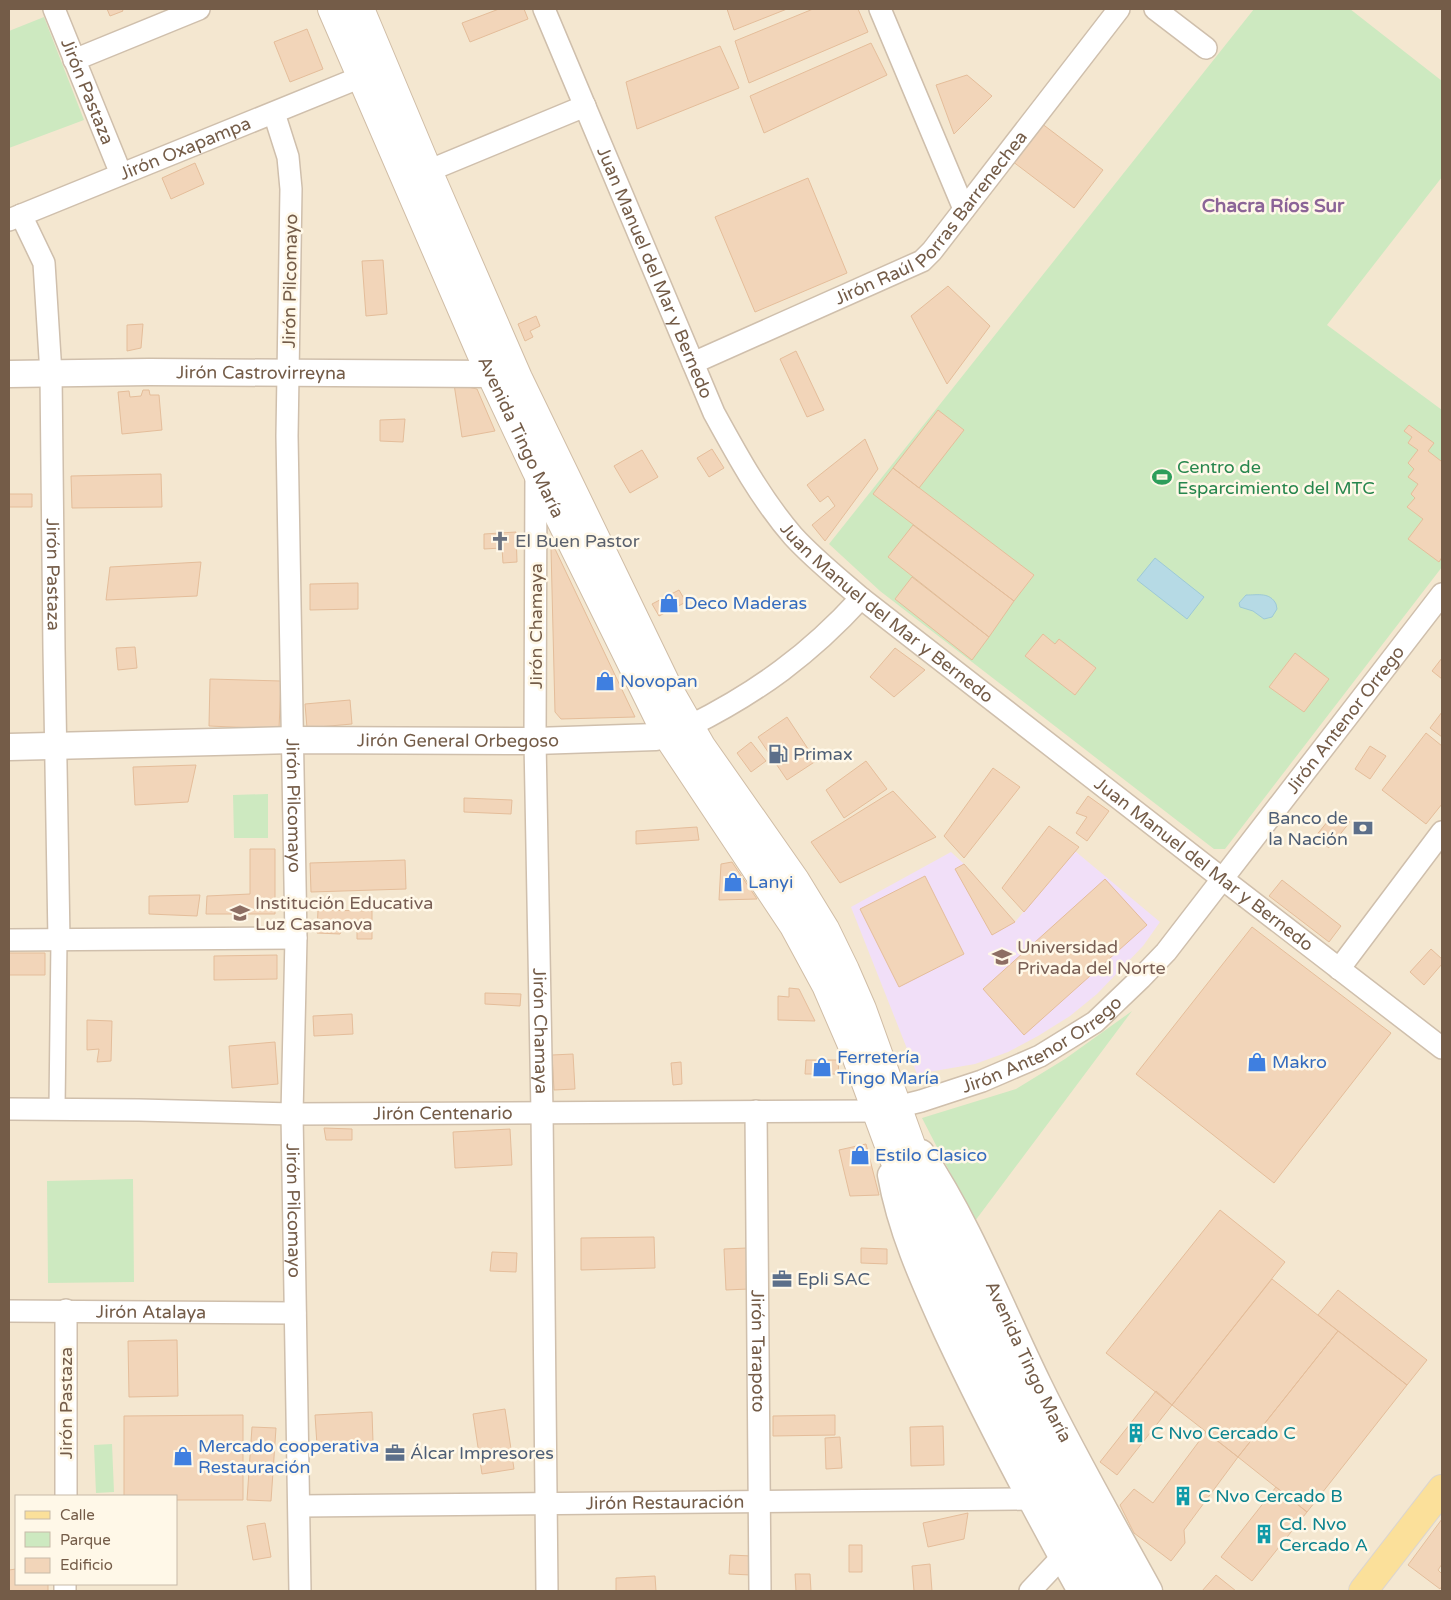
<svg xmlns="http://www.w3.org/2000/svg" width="1451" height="1600" viewBox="0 0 1451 1600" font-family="'Varela Round',sans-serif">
<rect width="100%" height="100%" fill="#fcf4e2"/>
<path fill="#f4e7d0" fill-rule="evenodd" d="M9,9H1442V1591H9ZM16,1496H176V1584H16Z"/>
<path fill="#f1dff8" d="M1075,851L1160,922L1143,946L1097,994L1070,1016L1038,1036L1008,1052L975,1064L917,1074L851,907L951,852L964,864L1015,922Z"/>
<path fill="#cde9c0" d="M1254,9H1350L1442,81V177L1327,325L1442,410V567L1225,849H1214L880,591L829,544Z
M44,17L84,120L9,148V31Z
M268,794V838H234L233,795Z
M1132,1011L975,1221L922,1118L1016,1089L1065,1059Z
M133,1179L134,1282L48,1283L47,1181Z
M112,1444L114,1492L96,1493L94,1445Z"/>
<path fill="#b6dae5" stroke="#9dc9d7" d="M1155,558L1204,597L1187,619L1137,580Z
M1246,595C1258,595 1270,592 1276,604L1277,609L1272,617L1264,619L1253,611L1240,607L1239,603Z"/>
<path fill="#f2d5b9" stroke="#e4bd9a" d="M107,9H122L123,11L110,16Z
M499,9H524L528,19L470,42L462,23Z
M727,9H787L734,30Z
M813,9H858L868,32L749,83L735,41Z
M307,29L323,69L290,82L274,42Z
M871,43L887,75L764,133L750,96Z
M720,46L739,88L637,129L626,82Z
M967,75L992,96L954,134L936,85Z
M1041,123L1103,170L1074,208L1012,161Z
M195,163L204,184L171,199L162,178Z
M808,178L847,273L755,312L715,217Z
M383,260L387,314L366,316L362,261Z
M948,286L990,326L947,384L911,316Z
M536,316L540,326L530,331L533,337L525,341L518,324Z
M143,324L141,348L127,351V325Z
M796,351L824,410L807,417L780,359Z
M454,384L477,389L495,431L462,437Z
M143,390H149L150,395H159L162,430L122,434L118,392L129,391L130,397L141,396Z
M938,410L964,430L919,488L893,468Z
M405,419L403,442L380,441V420Z
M1409,425L1434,443L1428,451L1441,461L1442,459V557L1439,562L1408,539L1423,519L1407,507L1415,498L1411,494L1418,484L1408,477L1414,469L1408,463L1418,450L1408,443L1412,437L1404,431Z
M865,439L878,469L825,541L812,525L835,506L828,496L820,502L807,485Z
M712,449L724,468L709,477L697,458Z
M642,450L658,477L630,493L614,466Z
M893,468L1034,575L1014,601L873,494Z
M161,474L162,507L72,508L71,476Z
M9,494H32V507H9Z
M913,525L1014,601L989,637L888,557Z
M516,532L517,562L503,563L502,548L484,549V534Z
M551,549H555L635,717L561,719L555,712Z
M201,562L197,596L106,600L110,567Z
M912,577L989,637L972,660L895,599Z
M358,583V609L310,610V584Z
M679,590L686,602L659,616L652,604Z
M1043,634L1055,644L1059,639L1096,668L1075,695L1025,656Z
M135,647L137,668L118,670L116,648Z
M895,648L925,670L894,697L870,677Z
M1295,653L1329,679L1304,712L1269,687Z
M1442,658V679L1432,671Z
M210,679L281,681L279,729L209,726Z
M350,700L352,724L307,728L305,704Z
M1442,712V737L1430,728Z
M787,717L816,761L787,780L758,737Z
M1426,733L1442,746V804L1426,824L1382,790Z
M751,742L766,761L751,772L737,753Z
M1370,746L1386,756L1370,779L1355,769Z
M866,761L887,789L844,818L826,790Z
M196,765L188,802L135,805L133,767Z
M993,768L1020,787L964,858L944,836Z
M893,791L936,837L840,883L811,842Z
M1088,796L1109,811L1087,841L1076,833L1087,817L1076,813Z
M464,798L512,800L511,814L464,812Z
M1336,811L1350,822L1329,848L1315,837Z
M1049,826L1079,847L1024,912L1002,888Z
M697,827L699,840L636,844V831Z
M250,849H275V914H206L207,896L250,894Z
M405,860L406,889L311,892L310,863Z
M732,862L757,899L719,900L721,864Z
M964,864L1015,922L992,935L955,869Z
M925,876L964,954L899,987L860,909Z
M1105,879L1147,925L1024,1035L983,989Z
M1282,880L1341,926L1329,942L1269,896Z
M200,895L197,916L149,914V896Z
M318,910L372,911V939H357V924L345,923L340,934L317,933Z
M1252,927L1391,1033L1274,1183L1136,1074Z
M1431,949L1442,959V964L1424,985L1410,972Z
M9,953H45V975H9Z
M277,955V979L214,980V956Z
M789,988L799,989L815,1021L778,1020V996L789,997Z
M485,993L521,994L520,1006L485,1004Z
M352,1014L353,1034L314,1036L313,1016Z
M87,1020L112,1021L111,1061L97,1062L99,1049L87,1050Z
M275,1042L278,1084L232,1088L229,1046Z
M573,1054L575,1089L554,1090L552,1055Z
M806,1060H839L838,1074H805Z
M681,1062L682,1084L673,1085L671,1063Z
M324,1128L352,1129V1140H326Z
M510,1129L512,1165L455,1168L453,1132Z
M866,1144L879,1195L850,1196L839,1150Z
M1220,1210L1285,1262L1172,1405L1106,1353Z
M654,1237L655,1268L581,1270V1238Z
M747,1248L749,1289L726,1290L724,1249Z
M861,1248L887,1249V1264L861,1263Z
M492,1252L517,1253L516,1272L490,1271Z
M1272,1279L1338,1331L1238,1457L1172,1405Z
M1338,1290L1427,1360L1407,1385L1318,1315Z
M1338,1331L1407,1385L1307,1512L1238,1457Z
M177,1340L178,1396L129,1397L128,1341Z
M1156,1391L1172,1405L1117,1475L1100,1462Z
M505,1409L514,1469L482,1474L473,1414Z
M372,1412L373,1442L317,1445L315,1415Z
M243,1415V1500H176V1496H124V1416Z
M835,1415V1435L773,1436V1416Z
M943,1426L944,1465L911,1466L910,1427Z
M252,1427L276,1428L271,1501L247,1500Z
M1206,1432L1238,1457L1184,1530L1185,1543L1171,1561L1134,1533L1120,1505L1134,1489L1153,1503Z
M840,1437L842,1468L826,1469L825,1438Z
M1276,1487L1307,1512L1252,1581L1221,1557Z
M968,1513L964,1539L928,1547L923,1523Z
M1442,1519V1564L1438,1570L1442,1574V1586L1440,1589L1408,1565Z
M265,1523L271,1557L253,1560L247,1526Z
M849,1545H862V1572H849Z
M730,1555L752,1556L751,1575L729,1574Z
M930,1564L932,1591H914L912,1566Z
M16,1569V1584H48V1591H9V1570Z
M795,1574H810L811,1591H796Z
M1216,1575L1236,1591H1202Z
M655,1576L656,1591H616V1578Z"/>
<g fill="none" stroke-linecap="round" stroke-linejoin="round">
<defs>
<path id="pedestrian" d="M57,1109L59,940"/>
<g id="minor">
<path id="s1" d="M54,9L121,174"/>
<path id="s2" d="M544,9L714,413C737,455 761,499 793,536C814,559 838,578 861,598L1211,870L1442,1048"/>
<path d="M880,9L964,209"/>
<path d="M1155,9L1206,48"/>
<path d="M74,60L199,9"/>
<path id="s3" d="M274,113L288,157L291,189L287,436L296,938L292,1114L300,1591"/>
<path d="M428,171L585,106"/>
<path id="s4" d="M21,215L44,263L51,374L54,649L59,940"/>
<path id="s5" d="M9,220L361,77"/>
<path id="s6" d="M693,363L922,261L932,251L1119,9"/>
<path id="s7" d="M536,473L535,741L542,1112L547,1591"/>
<path d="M690,726C758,692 810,654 861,598"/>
<path d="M9,940L296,938"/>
<path d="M1339,969L1442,832"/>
<path id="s8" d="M897,1107L921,1101L982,1081L1040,1056L1095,1022L1141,978L1166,952L1442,594"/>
<path id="s9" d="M9,1109L139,1110L292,1114L876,1111"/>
<path id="s10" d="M756,1111L760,1591"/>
<path id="s11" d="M9,1311L295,1313"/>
<path d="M66,1496V1310"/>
<path id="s12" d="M300,1506L1031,1499"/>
<path d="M65,1591V1584"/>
<path d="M1030,1591L1062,1557"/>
</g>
<g id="tertiary">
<path id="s13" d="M9,374L149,372L490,374L508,365"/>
<path id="s14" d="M9,747L293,740L535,741L656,737L687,727"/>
<path id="s15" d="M921,1153C969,1225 1000,1306 1038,1384C1072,1454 1111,1522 1149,1591"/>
<path d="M891,1175C901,1231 924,1281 947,1332C988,1420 1034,1506 1081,1591"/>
</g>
<g id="secondary">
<path id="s16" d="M332,9L480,351L536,470L667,735L794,926L826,985L852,1045L908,1197L971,1340L1017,1430L1105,1591"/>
<path d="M360,9L428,171L518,378L670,692L701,746L795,880L825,929L845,970L862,1009L925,1184L968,1284L1040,1430L1128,1591"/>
</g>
<path id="primary" d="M1363,1591L1442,1489"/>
</defs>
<use href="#pedestrian" stroke="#cfbfac" stroke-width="18"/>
<use href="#minor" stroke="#cfbfac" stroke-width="24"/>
<use href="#tertiary" stroke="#cfbfac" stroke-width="29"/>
<use href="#secondary" stroke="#d0bda6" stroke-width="30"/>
<use href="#primary" stroke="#dbd5cf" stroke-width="30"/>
<use href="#pedestrian" stroke="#fff" stroke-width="15"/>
<use href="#minor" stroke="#fff" stroke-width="21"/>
<use href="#tertiary" stroke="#fff" stroke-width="26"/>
<use href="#secondary" stroke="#fff" stroke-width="28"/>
<use href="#primary" stroke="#fbe09a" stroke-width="28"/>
</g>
<defs>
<symbol id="stadium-bare" viewBox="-9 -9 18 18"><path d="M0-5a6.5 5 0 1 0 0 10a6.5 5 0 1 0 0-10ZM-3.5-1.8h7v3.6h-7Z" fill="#2e9e5b" stroke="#fff8e8" stroke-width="2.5" paint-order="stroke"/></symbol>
<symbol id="church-bare" viewBox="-9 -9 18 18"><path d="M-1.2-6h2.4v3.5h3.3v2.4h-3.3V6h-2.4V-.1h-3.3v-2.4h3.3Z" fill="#6b7280" stroke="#fff8e8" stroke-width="2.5" paint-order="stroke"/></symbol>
<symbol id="shop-bare" viewBox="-9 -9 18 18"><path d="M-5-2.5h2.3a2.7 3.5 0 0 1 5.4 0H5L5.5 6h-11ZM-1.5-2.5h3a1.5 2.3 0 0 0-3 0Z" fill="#3f7fe0" stroke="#fff8e8" stroke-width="2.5" paint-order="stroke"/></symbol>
<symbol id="fuel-bare" viewBox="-9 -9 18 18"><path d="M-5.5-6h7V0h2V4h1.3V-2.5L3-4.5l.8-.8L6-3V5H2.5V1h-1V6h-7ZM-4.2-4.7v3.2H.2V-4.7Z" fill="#5c6f8a" stroke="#fff8e8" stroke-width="2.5" paint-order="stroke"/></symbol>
<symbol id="bank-bare" viewBox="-9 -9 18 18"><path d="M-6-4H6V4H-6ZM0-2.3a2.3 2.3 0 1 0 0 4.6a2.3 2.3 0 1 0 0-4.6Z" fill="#5c6f8a" stroke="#fff8e8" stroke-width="2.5" paint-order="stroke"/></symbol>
<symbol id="school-bare" viewBox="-9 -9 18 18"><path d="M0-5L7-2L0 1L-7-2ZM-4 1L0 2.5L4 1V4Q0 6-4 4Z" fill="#8d6e63" stroke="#fff8e8" stroke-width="2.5" paint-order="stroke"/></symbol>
<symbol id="university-bare" viewBox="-9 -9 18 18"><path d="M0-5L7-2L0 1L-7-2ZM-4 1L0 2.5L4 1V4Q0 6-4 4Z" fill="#8d6e63" stroke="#fff8e8" stroke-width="2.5" paint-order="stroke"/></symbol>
<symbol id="office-bare" viewBox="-9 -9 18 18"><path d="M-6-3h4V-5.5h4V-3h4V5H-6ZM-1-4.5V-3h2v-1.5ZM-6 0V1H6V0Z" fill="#5c6f8a" stroke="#fff8e8" stroke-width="2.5" paint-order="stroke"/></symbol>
<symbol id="building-bare" viewBox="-9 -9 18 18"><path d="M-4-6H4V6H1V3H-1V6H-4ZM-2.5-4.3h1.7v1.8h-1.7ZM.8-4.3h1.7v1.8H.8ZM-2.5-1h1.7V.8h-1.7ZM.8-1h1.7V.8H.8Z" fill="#0f9aa8" stroke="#fff8e8" stroke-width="2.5" paint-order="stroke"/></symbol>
</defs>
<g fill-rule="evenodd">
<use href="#stadium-bare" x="1148" y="463" width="28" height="28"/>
<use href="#church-bare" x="486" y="527" width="28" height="28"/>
<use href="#shop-bare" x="655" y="589" width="28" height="28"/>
<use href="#shop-bare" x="591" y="667" width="28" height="28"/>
<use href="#fuel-bare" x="764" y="740" width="28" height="28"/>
<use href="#bank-bare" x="1349" y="814" width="28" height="28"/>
<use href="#shop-bare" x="719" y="868" width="28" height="28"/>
<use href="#school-bare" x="226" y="899" width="28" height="28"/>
<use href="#university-bare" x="988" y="943" width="28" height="28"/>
<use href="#shop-bare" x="1243" y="1048" width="28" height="28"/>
<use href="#shop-bare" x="808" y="1053" width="28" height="28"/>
<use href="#shop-bare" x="846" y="1141" width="28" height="28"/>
<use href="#office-bare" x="768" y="1265" width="28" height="28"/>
<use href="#building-bare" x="1122" y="1419" width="28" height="28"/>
<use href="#office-bare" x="381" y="1439" width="28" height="28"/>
<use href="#shop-bare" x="169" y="1442" width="28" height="28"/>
<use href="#building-bare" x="1169" y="1482" width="28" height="28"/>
<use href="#building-bare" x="1250" y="1520" width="28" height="28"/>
</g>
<g text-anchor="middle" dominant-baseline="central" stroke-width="5" stroke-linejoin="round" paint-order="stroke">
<g font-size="18" fill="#745c48" stroke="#fff8e8">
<text stroke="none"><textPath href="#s1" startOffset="89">Jirón Pastaza</textPath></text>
<text stroke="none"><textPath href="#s5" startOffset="190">Jirón Oxapampa</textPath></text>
<text stroke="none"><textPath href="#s6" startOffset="285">Jirón Raúl Porras Barrenechea</textPath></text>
<text stroke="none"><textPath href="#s2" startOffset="286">Juan Manuel del Mar y Bernedo</textPath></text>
<text transform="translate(290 281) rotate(-89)">Jirón Pilcomayo</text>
<text stroke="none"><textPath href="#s13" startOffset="252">Jirón Castrovirreyna</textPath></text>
<text stroke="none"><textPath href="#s16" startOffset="468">Avenida Tingo María</textPath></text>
<text stroke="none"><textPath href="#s4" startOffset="365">Jirón Pastaza</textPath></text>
<text stroke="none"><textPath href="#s2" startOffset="706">Juan Manuel del Mar y Bernedo</textPath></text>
<text transform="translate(536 626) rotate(-90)">Jirón Chamaya</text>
<text stroke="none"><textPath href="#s8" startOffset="610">Jirón Antenor Orrego</textPath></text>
<text stroke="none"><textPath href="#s14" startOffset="449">Jirón General Orbegoso</textPath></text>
<text stroke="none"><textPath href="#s3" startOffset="695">Jirón Pilcomayo</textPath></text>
<text stroke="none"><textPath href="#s2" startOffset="1111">Juan Manuel del Mar y Bernedo</textPath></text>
<text stroke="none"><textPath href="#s7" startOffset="558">Jirón Chamaya</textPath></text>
<text stroke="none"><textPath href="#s8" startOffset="159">Jirón Antenor Orrego</textPath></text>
<text stroke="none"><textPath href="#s9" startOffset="434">Jirón Centenario</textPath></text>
<text stroke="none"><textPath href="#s3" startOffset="1100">Jirón Pilcomayo</textPath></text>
<text stroke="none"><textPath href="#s11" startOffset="142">Jirón Atalaya</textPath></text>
<text stroke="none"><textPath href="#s10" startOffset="240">Jirón Tarapoto</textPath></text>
<text stroke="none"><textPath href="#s15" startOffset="235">Avenida Tingo María</textPath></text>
<text transform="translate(66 1403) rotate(-90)">Jirón Pastaza</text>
<text stroke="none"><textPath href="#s12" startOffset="365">Jirón Restauración</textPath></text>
</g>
<g font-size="18" fill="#27864d" stroke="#fff8e8" text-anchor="start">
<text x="1177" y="467">Centro de<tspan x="1177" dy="21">Esparcimiento del MTC</tspan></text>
</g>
<g font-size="18" fill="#5b616d" stroke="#fff8e8" text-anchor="start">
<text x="515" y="541">El Buen Pastor</text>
</g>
<g font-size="18" fill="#366cbe" stroke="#fff8e8" text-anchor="start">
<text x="684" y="603">Deco Maderas</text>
<text x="620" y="681">Novopan</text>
<text x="748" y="882">Lanyi</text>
<text x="837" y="1057">Ferretería<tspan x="837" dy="21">Tingo María</tspan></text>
<text x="1272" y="1062">Makro</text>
<text x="875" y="1155">Estilo Clasico</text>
<text x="198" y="1446">Mercado cooperativa<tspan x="198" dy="21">Restauración</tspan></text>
</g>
<g font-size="18" fill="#4e5e75" stroke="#fff8e8" text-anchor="start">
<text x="793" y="754">Primax</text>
<text x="1348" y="818" text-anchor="end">Banco de<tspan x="1348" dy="21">la Nación</tspan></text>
<text x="797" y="1279">Epli SAC</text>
<text x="410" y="1453">Álcar Impresores</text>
</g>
<g font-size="18" fill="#785e54" stroke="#fff8e8" text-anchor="start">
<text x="255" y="903">Institución Educativa<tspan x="255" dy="21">Luz Casanova</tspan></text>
<text x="1017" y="947">Universidad<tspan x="1017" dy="21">Privada del Norte</tspan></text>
</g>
<g font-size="18" fill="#0d838f" stroke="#fff8e8" text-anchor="start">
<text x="1151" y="1433">C Nvo Cercado C</text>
<text x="1198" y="1496">C Nvo Cercado B</text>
<text x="1279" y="1524">Cd. Nvo<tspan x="1279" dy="21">Cercado A</tspan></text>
</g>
<g font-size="19" font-weight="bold" fill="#8b6497" stroke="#fff8e8">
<text x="1273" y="206">Chacra Ríos Sur</text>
</g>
</g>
<rect width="1451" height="1600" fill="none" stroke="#745c48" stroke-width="20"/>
<rect x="15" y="1495" width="162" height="90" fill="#fff8e8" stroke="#c7baa8"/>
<rect x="25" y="1511" width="25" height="8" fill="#fbe09a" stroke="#c7baa8"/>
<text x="60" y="1520" font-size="15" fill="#745c48">Calle</text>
<rect x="25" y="1532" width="25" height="15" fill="#cde9c0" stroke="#c7baa8"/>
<text x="60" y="1545" font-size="15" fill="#745c48">Parque</text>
<rect x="25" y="1558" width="25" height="15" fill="#f2d5b9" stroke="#c7baa8"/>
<text x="60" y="1570" font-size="15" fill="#745c48">Edificio</text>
</svg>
